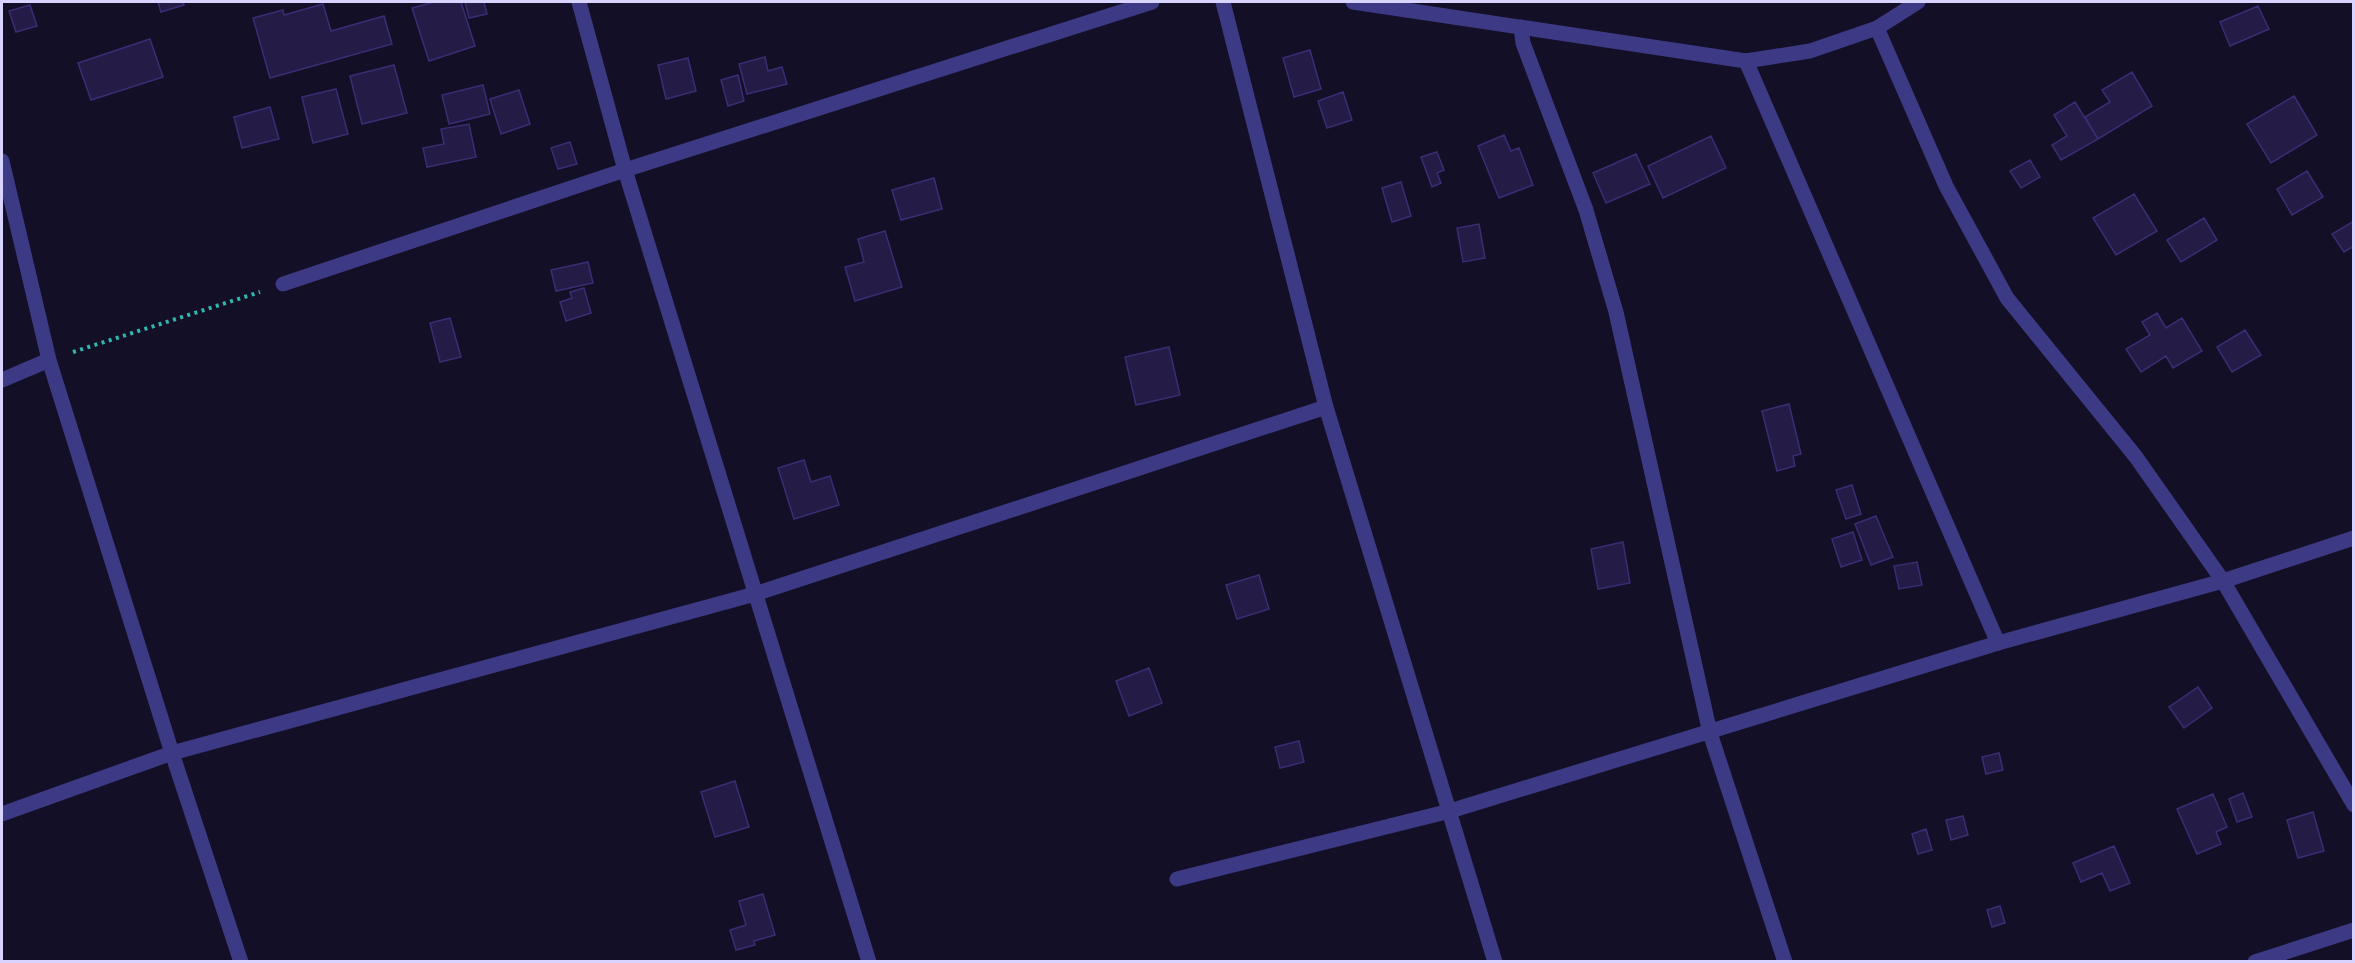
<svg xmlns="http://www.w3.org/2000/svg" width="2355" height="963" viewBox="0 0 2355 963" font-family="Poppins,sans-serif">
<rect width="100%" height="100%" fill="#130f26"/>
<path fill="#241b47" stroke="#3b2d73" stroke-width="1.5" d="M158,2H183L184,5L161,12Z
M434,2H461L475,46L429,61L412,8Z
M465,2H484L487,14L469,18Z
M323,4L331,31L384,16L392,44L270,78L253,18L283,10L284,15Z
M30,5L37,26L16,32L9,11Z
M2258,6L2269,29L2230,46L2220,22Z
M150,39L163,77L91,100L78,63Z
M1310,50L1321,89L1294,97L1283,58Z
M765,57L768,71L782,67L787,84L747,94L739,64Z
M688,58L696,91L666,99L658,65Z
M394,65L407,113L362,124L350,76Z
M2132,72L2152,106L2098,139L2085,117L2110,102L2102,90Z
M738,75L744,101L728,106L721,80Z
M483,85L490,114L449,124L442,95Z
M336,89L348,134L313,143L302,97Z
M519,90L530,124L501,134L490,99Z
M1343,92L1352,120L1327,128L1318,101Z
M2294,96L2317,135L2271,163L2247,124Z
M2075,102L2098,139L2061,160L2052,145L2067,136L2054,115Z
M270,107L279,139L242,148L234,117Z
M469,124L476,157L427,167L423,148L444,144L441,129Z
M1504,135L1511,151L1519,148L1533,185L1499,198L1478,146Z
M1711,136L1726,168L1663,198L1648,166Z
M570,142L577,164L558,169L551,148Z
M1437,152L1444,170L1437,173L1441,183L1432,187L1421,157Z
M1636,154L1650,184L1606,203L1593,173Z
M2030,160L2040,177L2021,188L2010,171Z
M2307,171L2323,197L2292,215L2277,189Z
M934,178L942,209L901,220L892,190Z
M1401,182L1411,216L1392,222L1382,188Z
M2134,194L2157,231L2116,255L2093,218Z
M2204,218L2217,240L2181,262L2167,240Z
M2354,221V246L2344,252L2332,234Z
M1479,224L1485,258L1463,262L1457,228Z
M885,231L902,287L855,301L845,267L864,262L858,239Z
M588,262L593,283L556,291L551,270Z
M584,288L591,313L566,321L560,302L572,298L570,292Z
M2157,313L2166,328L2182,318L2202,351L2173,368L2166,356L2141,372L2126,349L2150,335L2142,322Z
M450,318L461,357L440,362L430,323Z
M2245,330L2261,355L2232,372L2217,347Z
M1169,347L1180,395L1136,405L1125,357Z
M1789,404L1801,454L1793,456L1795,466L1777,471L1762,411Z
M804,460L811,482L830,476L839,505L794,519L778,468Z
M1852,485L1861,514L1846,519L1836,490Z
M1876,516L1893,557L1871,565L1855,524Z
M1853,532L1862,560L1841,567L1832,539Z
M1623,542L1630,583L1598,589L1591,549Z
M1917,562L1922,585L1899,589L1894,566Z
M1259,575L1269,609L1237,619L1226,585Z
M1149,668L1162,703L1129,716L1116,681Z
M2198,687L2212,708L2184,728L2169,707Z
M1299,741L1304,762L1280,768L1275,747Z
M1999,753L2003,770L1986,774L1982,757Z
M735,781L749,827L715,837L701,792Z
M2243,793L2252,817L2237,822L2229,799Z
M2213,794L2227,827L2216,832L2221,844L2197,854L2177,809Z
M2313,812L2324,851L2298,858L2287,820Z
M1963,816L1968,835L1951,840L1946,820Z
M1926,829L1932,850L1918,854L1912,834Z
M2114,846L2130,883L2110,891L2102,873L2081,882L2073,863Z
M763,894L775,935L754,941L755,945L736,950L730,930L746,925L739,901Z
M2000,906L2005,923L1992,927L1987,910Z"/>
<g fill="none" stroke-linecap="round" stroke-linejoin="round">
<path stroke="#2fb8b0" stroke-width="4" stroke-dasharray="3 4.5" stroke-linecap="butt" d="M73,352L260,292"/>
<path stroke="#3d3a85" stroke-width="15" d="M1746,61L1998,643"/>
<path stroke="#3d3a85" stroke-width="15" d="M579,2L625,170L869,962
M1223,2L1326,407L1495,962
M1521,27L1523,43L1586,210L1616,312L1710,733L1785,962
M1877,28L1946,186L2007,298L2136,457L2223,581L2354,805
M2,161L49,360L172,753L241,962
M283,284L625,170L1152,2
M2,380L49,360
M2,814L172,753L755,594L1326,407
M1177,879L1450,811L1998,643L2223,581L2354,538
M2255,962L2354,930"/>
<path stroke="#3d3a85" stroke-width="15" d="M1353,2L1746,61L1810,51L1877,28L1918,2"/>
</g>
<rect width="2355" height="963" fill="none" stroke="#d9d4ff" stroke-width="6"/>
</svg>
